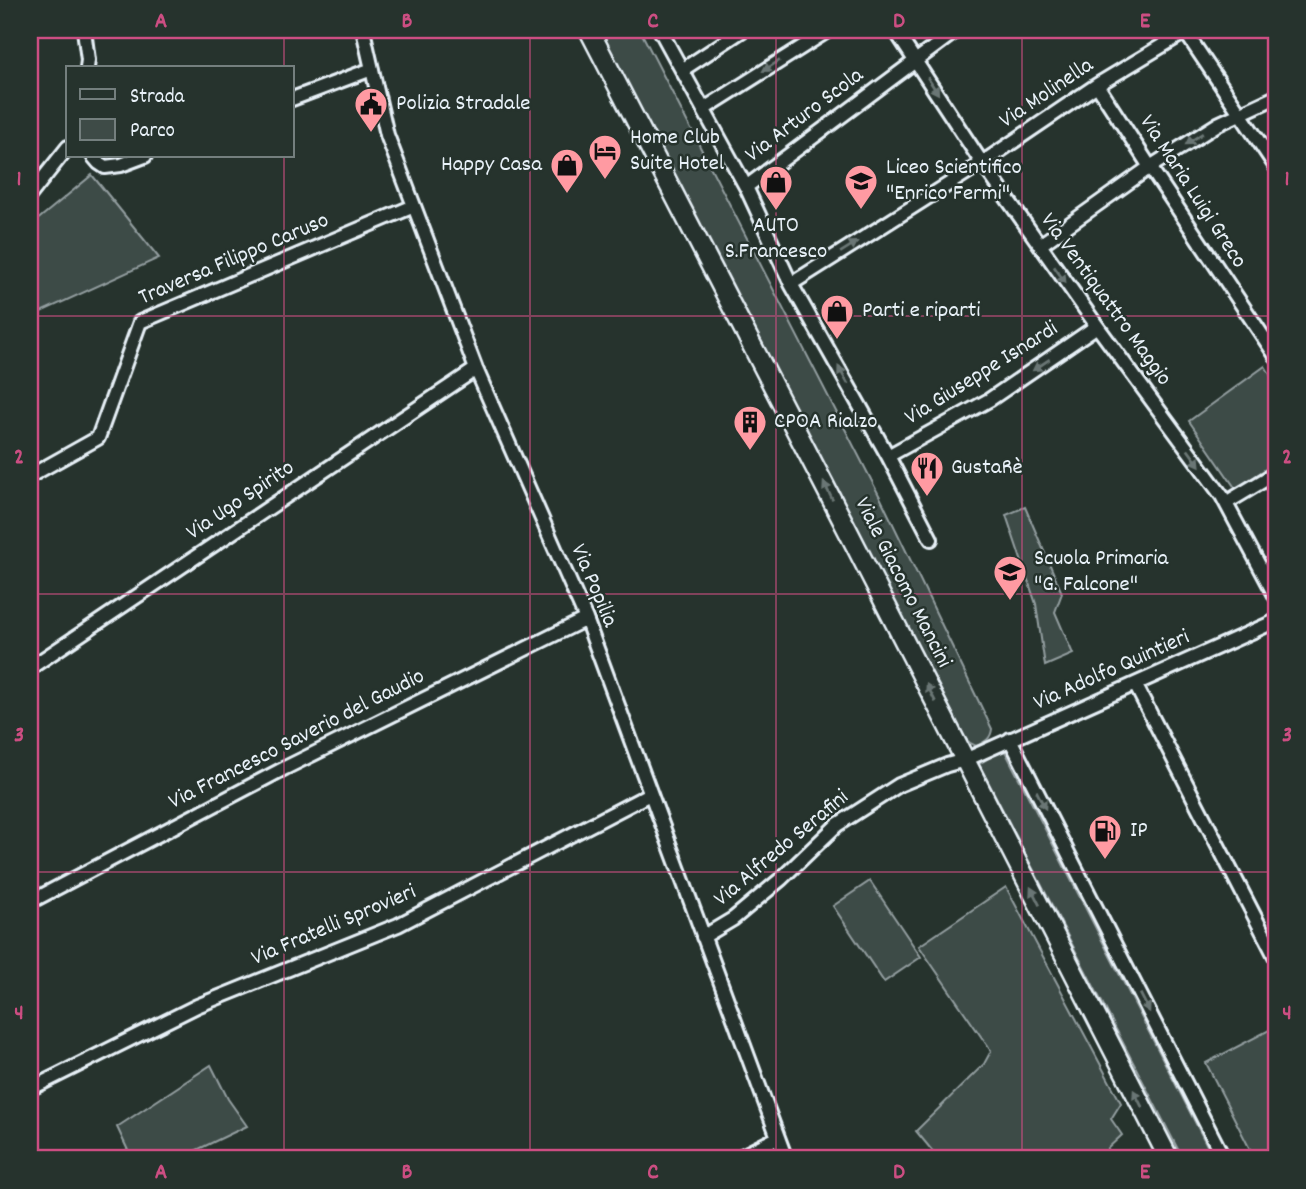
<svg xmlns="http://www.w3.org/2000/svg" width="1306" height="1189" viewBox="0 0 1306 1189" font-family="Dekko,sans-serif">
<rect width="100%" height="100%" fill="#26332d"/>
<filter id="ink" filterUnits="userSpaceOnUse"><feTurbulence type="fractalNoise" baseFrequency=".0143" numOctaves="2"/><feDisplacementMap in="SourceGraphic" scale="14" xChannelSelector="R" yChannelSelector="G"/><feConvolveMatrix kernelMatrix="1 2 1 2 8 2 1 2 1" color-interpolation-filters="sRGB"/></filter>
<g filter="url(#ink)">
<path fill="#3e4b47" stroke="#939ea0" stroke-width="2" d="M596,30H640L881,499L992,729C991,739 985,742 976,746L970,743L955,728Z
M92,175L159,258L30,317V226Z
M1265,366L1276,384V462L1236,489L1189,421Z
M1025,507L1062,593L1055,612L1073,654L1045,666L1036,604L1006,515Z
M1005,751L1214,1159H1183L979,764L992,756Z
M870,881L921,957L884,982L833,906Z
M1006,887L1121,1103L1111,1119L1122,1135L1107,1149L1112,1155L1108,1159H939L916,1131L984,1064L991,1051L919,946Z
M1273,1028L1276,1034V1159H1255L1206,1063Z
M211,1065L228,1099L247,1126L178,1159H132L117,1127Z"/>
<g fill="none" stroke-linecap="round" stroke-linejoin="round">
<defs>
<path id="street" d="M84,30L88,60L87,68
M363,30L387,135L476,369L586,619L786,1159
M660,30L746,187L791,284L888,456L931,539
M895,30L982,163L1040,245L1097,326L1222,496L1276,597
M1184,30L1276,167
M682,70L743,30
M1097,85L1150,167L1276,356
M292,99L372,69
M704,109L829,30
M93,156L99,163L105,167L121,165L145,156
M746,187L957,30
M30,195L68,147
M1040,245L1150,167L1218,124L1276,97
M791,284L982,163L1097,85L1185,32
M888,456L989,400L1097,326
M30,476L98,438L140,322L414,206
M1226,503L1276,473
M30,668L476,369
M1135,684L1276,958
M1010,739L1224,1159
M30,902L285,768L586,619
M703,937L733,919L781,879L837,825L899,785L947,765L965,760L1276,621
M30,1089L197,1006L398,925L650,794
M736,1159L777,1138"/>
<path id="secondary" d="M589,30L849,533L1169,1159"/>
</defs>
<use href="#street" stroke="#e8f1f8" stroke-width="18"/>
<use href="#secondary" stroke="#e8f1f8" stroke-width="23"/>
<use href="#street" stroke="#26332d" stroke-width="12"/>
<use href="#secondary" stroke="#26332d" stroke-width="18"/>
</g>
<defs><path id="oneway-solid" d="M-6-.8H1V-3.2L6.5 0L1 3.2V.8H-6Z" transform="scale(1.75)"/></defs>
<g fill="#6a7674">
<use href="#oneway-solid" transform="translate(771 66) rotate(148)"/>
<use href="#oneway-solid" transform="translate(933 86) rotate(57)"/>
<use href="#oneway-solid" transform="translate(1194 139) rotate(147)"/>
<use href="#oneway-solid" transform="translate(849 247) rotate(-32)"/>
<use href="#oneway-solid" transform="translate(1060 275) rotate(55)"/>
<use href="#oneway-solid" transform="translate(1041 365) rotate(146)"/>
<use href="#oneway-solid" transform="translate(843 375) rotate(-119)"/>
<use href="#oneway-solid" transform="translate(1194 458) rotate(54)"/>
<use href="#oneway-solid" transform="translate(828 491) rotate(-117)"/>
<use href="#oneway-solid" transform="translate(931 693) rotate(-117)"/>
<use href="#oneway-solid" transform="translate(1041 800) rotate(63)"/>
<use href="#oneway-solid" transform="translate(1035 896) rotate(-117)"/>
<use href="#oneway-solid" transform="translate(1145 1003) rotate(63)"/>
<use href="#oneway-solid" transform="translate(1138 1099) rotate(-117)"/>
</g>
</g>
<path fill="none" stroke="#cc4e82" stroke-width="2" stroke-opacity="0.55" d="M284,30V68M530,30V1159M776,30V1159M1022,30V1159M284,156V1159M30,316H1276M30,594H1276M30,872H1276"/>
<defs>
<symbol id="civic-pin" viewBox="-11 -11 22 30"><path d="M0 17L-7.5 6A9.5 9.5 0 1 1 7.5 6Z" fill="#ff9aa2" stroke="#26332d"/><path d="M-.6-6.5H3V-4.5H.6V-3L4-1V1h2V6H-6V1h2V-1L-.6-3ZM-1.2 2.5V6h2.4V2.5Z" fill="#111"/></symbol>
<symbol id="hotel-pin" viewBox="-11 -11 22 30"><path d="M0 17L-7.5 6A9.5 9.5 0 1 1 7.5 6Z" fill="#ff9aa2" stroke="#26332d"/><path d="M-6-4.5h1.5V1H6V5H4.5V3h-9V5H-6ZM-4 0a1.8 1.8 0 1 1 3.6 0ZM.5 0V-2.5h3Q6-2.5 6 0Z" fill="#111"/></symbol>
<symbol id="shop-pin" viewBox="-11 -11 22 30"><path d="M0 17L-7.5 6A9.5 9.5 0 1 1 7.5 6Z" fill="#ff9aa2" stroke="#26332d"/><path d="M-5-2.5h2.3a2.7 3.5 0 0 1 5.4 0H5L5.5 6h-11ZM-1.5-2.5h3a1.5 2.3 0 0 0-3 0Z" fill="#111"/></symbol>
<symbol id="university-pin" viewBox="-11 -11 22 30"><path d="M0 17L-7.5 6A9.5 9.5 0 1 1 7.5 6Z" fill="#ff9aa2" stroke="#26332d"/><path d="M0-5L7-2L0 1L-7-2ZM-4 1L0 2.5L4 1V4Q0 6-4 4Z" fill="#111"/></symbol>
<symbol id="building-pin" viewBox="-11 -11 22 30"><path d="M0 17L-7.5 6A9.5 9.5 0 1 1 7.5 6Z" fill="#ff9aa2" stroke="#26332d"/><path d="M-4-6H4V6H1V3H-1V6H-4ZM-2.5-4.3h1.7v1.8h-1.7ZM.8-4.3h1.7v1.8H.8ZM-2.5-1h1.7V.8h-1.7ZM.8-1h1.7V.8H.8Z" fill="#111"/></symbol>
<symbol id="restaurant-pin" viewBox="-11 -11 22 30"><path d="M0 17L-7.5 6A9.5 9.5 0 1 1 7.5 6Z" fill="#ff9aa2" stroke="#26332d"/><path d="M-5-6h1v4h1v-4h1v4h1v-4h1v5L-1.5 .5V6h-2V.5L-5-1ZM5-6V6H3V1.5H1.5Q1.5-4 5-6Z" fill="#111"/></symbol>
<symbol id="school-pin" viewBox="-11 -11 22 30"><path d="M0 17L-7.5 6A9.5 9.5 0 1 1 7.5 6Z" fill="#ff9aa2" stroke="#26332d"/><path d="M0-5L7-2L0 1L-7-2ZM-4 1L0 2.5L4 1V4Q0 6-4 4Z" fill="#111"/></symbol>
<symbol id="fuel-pin" viewBox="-11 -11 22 30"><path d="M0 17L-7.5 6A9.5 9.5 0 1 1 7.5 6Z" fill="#ff9aa2" stroke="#26332d"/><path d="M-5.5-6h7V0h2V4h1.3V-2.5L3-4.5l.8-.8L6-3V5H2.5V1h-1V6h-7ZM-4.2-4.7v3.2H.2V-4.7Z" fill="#111"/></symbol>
</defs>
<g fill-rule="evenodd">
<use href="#civic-pin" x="352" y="85" width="38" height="52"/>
<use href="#hotel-pin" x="586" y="132" width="38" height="52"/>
<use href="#shop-pin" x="548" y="146" width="38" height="52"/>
<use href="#university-pin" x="842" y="162" width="38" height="52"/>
<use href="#shop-pin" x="757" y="163" width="38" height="52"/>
<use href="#shop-pin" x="818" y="292" width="38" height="52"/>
<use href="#building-pin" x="731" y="403" width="38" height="52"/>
<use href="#restaurant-pin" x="908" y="449" width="38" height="52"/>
<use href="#school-pin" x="991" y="553" width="38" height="52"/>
<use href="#fuel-pin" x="1086" y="812" width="38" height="52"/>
</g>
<g text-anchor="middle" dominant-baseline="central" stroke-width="5" stroke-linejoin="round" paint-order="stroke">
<g font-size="23" fill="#e8f1f8" stroke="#26332d">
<text transform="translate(1047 94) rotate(-34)">Via Molinella</text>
<text transform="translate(805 116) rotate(-37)">Via Arturo Scola</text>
<text transform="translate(1192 192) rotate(57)">Via Maria Luigi Greco</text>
<text transform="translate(234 260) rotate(-23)">Traversa Filippo Caruso</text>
<text transform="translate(1105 300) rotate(54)">Via Ventiquattro Maggio</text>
<text transform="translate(982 374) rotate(-32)">Via Giuseppe Isnardi</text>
<text transform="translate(241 501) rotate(-34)">Via Ugo Spirito</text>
<text transform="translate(902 583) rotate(63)">Viale Giacomo Mancini</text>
<text transform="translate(593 586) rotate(67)">Via Popilia</text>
<text transform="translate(1112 671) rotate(-24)">Via Adolfo Quintieri</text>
<text transform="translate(297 740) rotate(-27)">Via Francesco Saverio del Gaudio</text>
<text transform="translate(782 849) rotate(-40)">Via Alfredo Serafini</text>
<text transform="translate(334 926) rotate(-23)">Via Fratelli Sprovieri</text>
</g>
<g font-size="23" fill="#e8f1f8" stroke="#26332d" text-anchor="start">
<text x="396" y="104">Polizia Stradale</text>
<text x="630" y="138">Home Club<tspan x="630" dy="26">Suite Hotel</tspan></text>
<text x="542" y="165" text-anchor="end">Happy Casa</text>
<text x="886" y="168">Liceo Scientifico<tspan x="886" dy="26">"Enrico Fermi"</tspan></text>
<text x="776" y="226" text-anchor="middle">AUTO<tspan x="776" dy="26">S.Francesco</tspan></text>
<text x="862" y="311">Parti e riparti</text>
<text x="774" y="422">CPOA Rialzo</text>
<text x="951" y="468">GustaRè</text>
<text x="1034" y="559">Scuola Primaria<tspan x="1034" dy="26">"G. Falcone"</tspan></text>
<text x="1130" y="831">IP</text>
</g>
</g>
<rect width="1306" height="1189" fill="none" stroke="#26332d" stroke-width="77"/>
<rect x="66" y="66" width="228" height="91" fill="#26332d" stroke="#747f7e" stroke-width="2"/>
<rect x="80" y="89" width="35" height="10" fill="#26332d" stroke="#747f7e" stroke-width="2"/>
<text x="130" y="102" font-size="21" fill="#e8f1f8">Strada</text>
<rect x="80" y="119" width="35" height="21" fill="#3e4b47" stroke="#747f7e" stroke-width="2"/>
<text x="130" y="136" font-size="21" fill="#e8f1f8">Parco</text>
<rect x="38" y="38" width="1230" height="1112" fill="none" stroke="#cc4e82" stroke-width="2.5"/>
<g font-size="23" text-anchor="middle" font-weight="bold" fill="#cc4e82">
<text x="161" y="27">A</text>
<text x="407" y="27">B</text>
<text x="653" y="27">C</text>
<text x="899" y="27">D</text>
<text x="1145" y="27">E</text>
<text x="19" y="185">1</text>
<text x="1287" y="185">1</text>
<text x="19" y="463">2</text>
<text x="1287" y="463">2</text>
<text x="19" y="741">3</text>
<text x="1287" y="741">3</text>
<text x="19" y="1019">4</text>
<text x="1287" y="1019">4</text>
<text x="161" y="1178">A</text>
<text x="407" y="1178">B</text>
<text x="653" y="1178">C</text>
<text x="899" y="1178">D</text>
<text x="1145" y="1178">E</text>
</g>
</svg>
